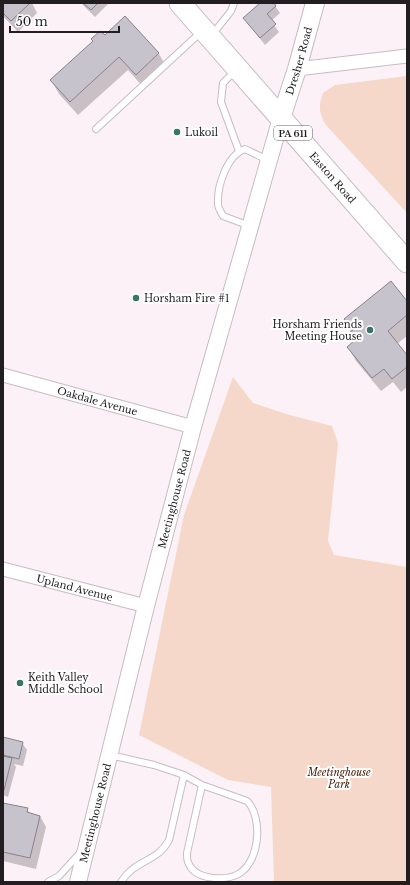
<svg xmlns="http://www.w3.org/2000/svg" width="410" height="885" viewBox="0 0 410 885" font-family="'Libre Baskerville',serif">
<rect width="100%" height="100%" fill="#fcf1f7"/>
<path fill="#f5d8c9" d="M407,76V213L326,125C319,114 318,106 323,93L335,85Z
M233,377L253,403L286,414L332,426L338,443L328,541L334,555L407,567V882H274L271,787L228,780L139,735L184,515Z"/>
<path fill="#0003" d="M3,3H32L37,13L18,32L3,16Z
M81,3H109L95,17Z
M262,3H273L280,13L271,21L279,32L265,45L244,18Z
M125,18L159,54L167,68L144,88L128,70L78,115L59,94L51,80L94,41L105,37Z
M407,303V336L397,344L407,356V387L401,392L393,382L381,391L356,361L348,347L355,342L345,319Z
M3,738L22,743L27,750L23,766L14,764L16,767L8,797L3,795Z
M3,804L27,809L30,814L40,816L46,827L36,869L3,861Z"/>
<path fill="#c7c3cd" stroke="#87828c" d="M3,3H30L11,21L3,13Z
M83,3H98L91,10Z
M260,3H274L276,6L267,14L276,24L260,38L243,18Z
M125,16L159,53L136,75L119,57L70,102L50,80L93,41L91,39L100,31L105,35Z
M391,281L407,301V315L388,331L407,355V367L392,379L384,369L372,378L347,347L355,340L349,333L353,330L344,319Z
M3,737L23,742L19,759L3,755Z
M3,756L12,758L4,790H3Z
M3,803L28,808L27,812L40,816L30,858L3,852Z"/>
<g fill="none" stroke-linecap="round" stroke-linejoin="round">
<defs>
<path id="service" d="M212,35L231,11L234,3
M235,71L223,83L221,102L239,151
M96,129L201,32
M250,226L223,216C221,212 218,208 218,204C217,186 227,155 245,149L268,160
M110,755L154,765L184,775L202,785L247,801C263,817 260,860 240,873C226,882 194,880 188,862C187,860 187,856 187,853L202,785
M48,882L59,876L81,852
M121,882C135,859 157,863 169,840L184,775"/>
<g id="minor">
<path d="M297,69L407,56"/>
<path id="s1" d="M3,375L193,427"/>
<path id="s2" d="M3,569L146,606"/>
</g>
<g id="tertiary">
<path id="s3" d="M78,882L146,606L193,427L281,118"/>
</g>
<g id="secondary">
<path id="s4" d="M281,118L297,69L315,3"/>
</g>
<g id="trunk">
<path id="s5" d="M180,3L407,262"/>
</g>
</defs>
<use href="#service" stroke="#c7bcc2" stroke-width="8"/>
<use href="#minor" stroke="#c7bcc2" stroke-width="15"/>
<use href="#tertiary" stroke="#c7bcc2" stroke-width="18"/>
<use href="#secondary" stroke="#c7bcc2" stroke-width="20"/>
<use href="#trunk" stroke="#c7bcc2" stroke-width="23"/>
<use href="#service" stroke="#fff" stroke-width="6"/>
<use href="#minor" stroke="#fff" stroke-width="13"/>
<use href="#tertiary" stroke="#fff" stroke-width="16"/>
<use href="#secondary" stroke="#fff" stroke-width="18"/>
<use href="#trunk" stroke="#fff" stroke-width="21"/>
</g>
<g fill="#367664" stroke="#fff" stroke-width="1.5">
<circle cx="177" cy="132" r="4"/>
<circle cx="136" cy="298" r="4"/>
<circle cx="370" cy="330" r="4"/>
<circle cx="20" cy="683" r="4"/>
</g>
<g text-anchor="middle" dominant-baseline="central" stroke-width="4" stroke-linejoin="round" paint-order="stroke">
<rect fill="#fff" stroke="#646163" stroke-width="1" x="274" y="126" width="38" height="14" rx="3"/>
<g font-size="9" font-weight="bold" fill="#211d20">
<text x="293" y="133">PA 611</text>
</g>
<g font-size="10" fill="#211d20" stroke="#fff">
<text stroke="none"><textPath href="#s4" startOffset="60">Dresher Road</textPath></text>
<text stroke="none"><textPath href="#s5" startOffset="232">Easton Road</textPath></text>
<text stroke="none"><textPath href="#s1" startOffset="98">Oakdale Avenue</textPath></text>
<text stroke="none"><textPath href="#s3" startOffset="395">Meetinghouse Road</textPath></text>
<text stroke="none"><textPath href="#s2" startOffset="74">Upland Avenue</textPath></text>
<text stroke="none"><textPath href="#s3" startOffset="71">Meetinghouse Road</textPath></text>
</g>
<g font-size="10" fill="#211d20" stroke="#fff" text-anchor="start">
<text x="185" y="132">Lukoil</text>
<text x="144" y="298">Horsham Fire #1</text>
<text x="362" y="324" text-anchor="end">Horsham Friends<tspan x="362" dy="12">Meeting House</tspan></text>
<text x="28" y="677">Keith Valley<tspan x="28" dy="12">Middle School</tspan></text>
</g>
<g font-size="10" font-style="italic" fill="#461d03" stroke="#fff">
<text x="339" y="772">Meetinghouse<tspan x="339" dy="12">Park</tspan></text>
</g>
</g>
<rect width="410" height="885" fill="none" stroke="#211d20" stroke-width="8"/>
<path d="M10 26v6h109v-6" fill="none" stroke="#211d20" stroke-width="2"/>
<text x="16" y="26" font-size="12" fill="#211d20" stroke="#ffffff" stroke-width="3" paint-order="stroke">50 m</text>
</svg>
